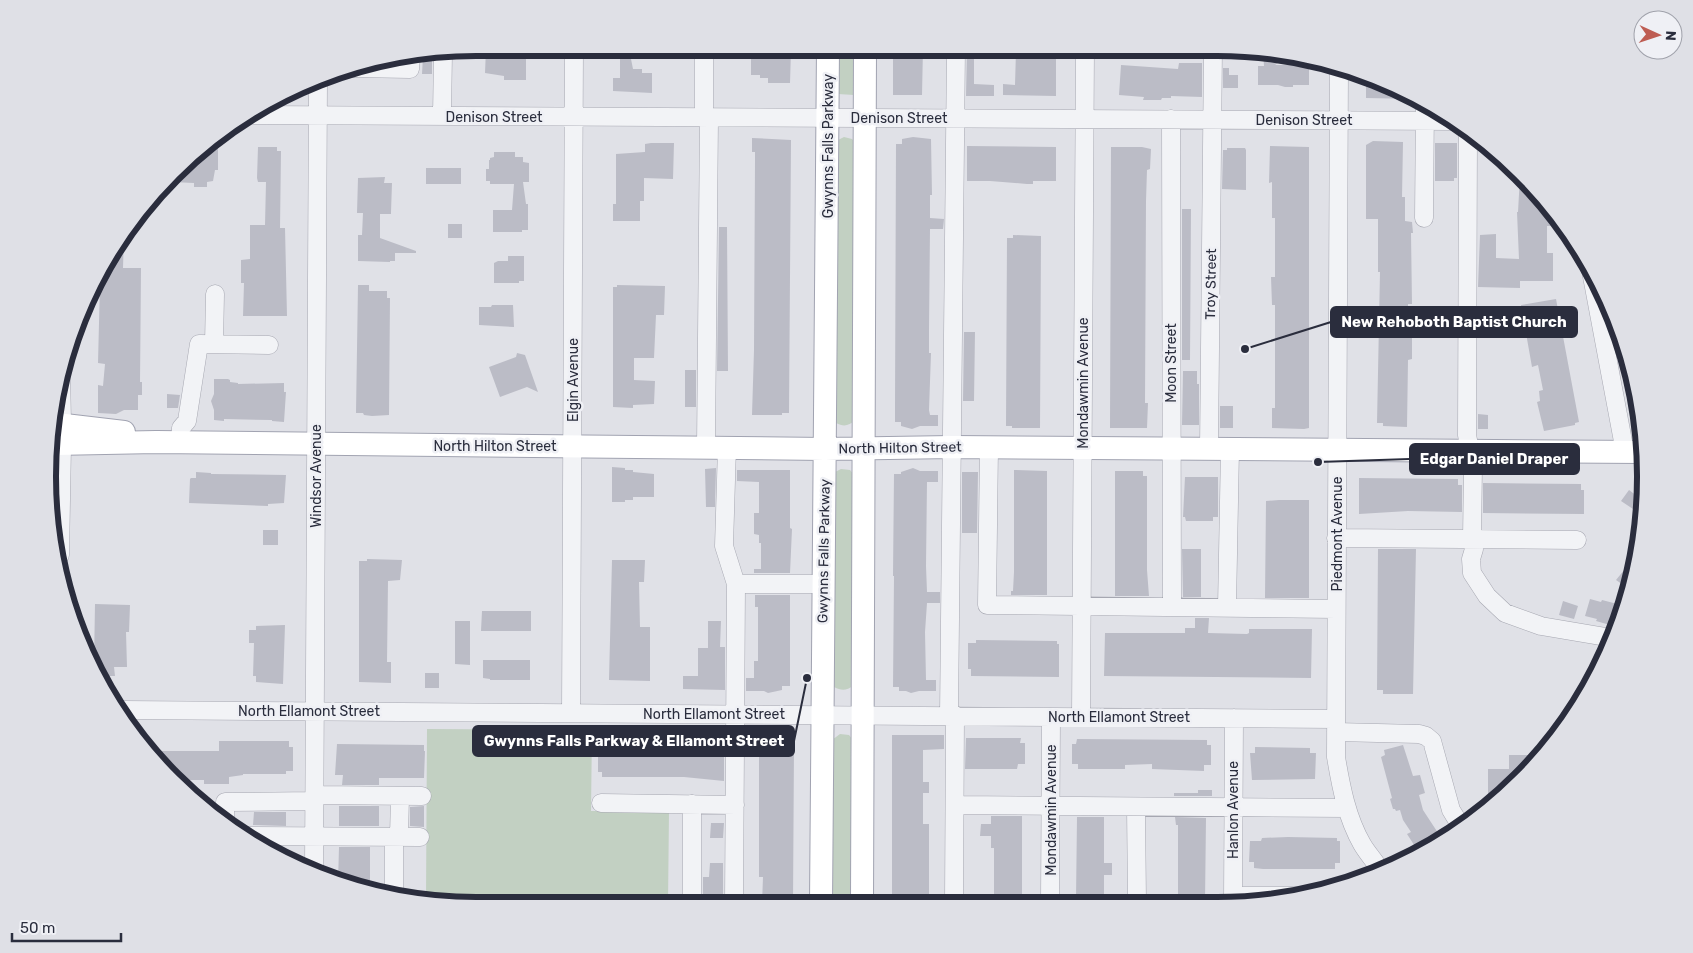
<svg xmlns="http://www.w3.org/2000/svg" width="1693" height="953" viewBox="0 0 1693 953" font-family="Rubik,sans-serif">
<rect width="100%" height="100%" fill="#e0e1e7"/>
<path fill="#c2d0c2" d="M835,48H859L854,95L838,94Z
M844,137L852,139L857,144L856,420C848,426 844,427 836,423L838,140Z
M841,469L850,470L855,476L854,685C846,691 842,691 834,687L835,472Z
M427,729L592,730L591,811H669L668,904L449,905L426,900Z
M840,734L849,735L854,741L855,903H830L832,740Z"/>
<path fill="#bbbcc6" d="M493,48H526V80H504V76L485,73L486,49H493Z
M893,48H923L922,95H893Z
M773,49H791L790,83H768V78H760V75H751V52H773Z
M967,50H974V84L994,85V96H966Z
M1016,51H1056V96L1003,95V84L1015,85Z
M1263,52L1287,57L1275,65H1309V85H1293V87H1285L1278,85H1258V66H1264Z
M430,55H432V74H422L423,56Z
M620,59H631L633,69H642V73H652V93L613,91V78H620Z
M1179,63H1202V97L1171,96V98H1162L1161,100H1143L1144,97L1119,95L1121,65L1178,69Z
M1223,68H1229V75H1238V88H1223Z
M1366,76L1415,98V99L1366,98Z
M913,137L931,139L932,195H930V218L944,219L943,229H930L929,330V353H931L929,410L930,415H938V426H920L912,429L901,426V422H895V409L896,144H902V139Z
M752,138L791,140L789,413H782V415H752L754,350L755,161V152H752Z
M1373,141L1403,142L1402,197H1405V221L1412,222L1413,233H1411L1412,304H1408V335H1412V359L1408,360L1407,427L1383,426V423H1377L1380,272H1378V219H1366V145Z
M651,143H674L673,179L644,178V201H640V221H613V204H616V154L645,152V144Z
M1435,143H1457V178H1454V181H1435Z
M967,146L1056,147V181H1033V184H1027L990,181H967Z
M1270,146L1309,147V428L1304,429L1272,428V408H1275V305H1272L1271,277H1275V218H1272V182L1269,183Z
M205,147H218V170H215L213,181L207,182V187H194V183L172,182Z
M258,147H277V151H281L280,228H285L287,316H243L244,283H241V260L250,259V225H265L266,182H258L257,178Z
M1111,147H1142L1151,149L1150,169L1147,170L1146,201L1145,403H1148L1147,428H1110Z
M1227,148H1245L1246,150V190L1222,189L1223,150H1227Z
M494,152H515V157H523V162L529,163V182H523L526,204H528V230H522V232H493V210H512L514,184H490V181H486V169H489V160H490V158L494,157Z
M426,168H461V184H426Z
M1520,176L1553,212V226H1547V253H1553V281H1520V288L1478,287L1480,235L1496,234V258L1519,259L1517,212H1518Z
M385,177L384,183H392L391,212V214H380V238L416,251V253H395V261H390V262L358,261V235H362L363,213H357L358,178Z
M1182,209H1191L1190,360H1182Z
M448,224H462V238H448Z
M719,227H727L728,371H717Z
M124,233L123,268H141L140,382H142V395H138V410H124L116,414L98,413V385L103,386L105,364L98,363L100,283L120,238Z
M1013,235L1041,236L1040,428H1012V426H1006L1007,238H1013Z
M508,256H524V281H519V283H494V263L498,261H508Z
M358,285H369V291H387V298H390L389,415L372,416L364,415L363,413H356Z
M617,285L665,286L664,315H656L654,358H634V380L655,381L654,404L633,405V408L613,407V287H617Z
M1556,299L1579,422L1575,423V425L1544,431L1537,402L1540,401L1539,391L1543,390L1538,365L1532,367L1521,305Z
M492,305H513L514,327L479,325V307H491Z
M964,332H975L974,401H963Z
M517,353L525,355L538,392L527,387L500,397L489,367L516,357Z
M685,370H696V407H685Z
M1183,371H1197V384H1199V425H1182Z
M214,379H228L230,380V382L238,383V384L284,383V392H286L284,422L272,421V420L224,419V421L214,420V410L211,401L214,394Z
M167,394L180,395L178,408H167Z
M1220,406H1233V428H1220Z
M1478,414L1488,415V429H1478Z
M612,467L625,468V470H633V472L654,474V497H633V500H625V502H612Z
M716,468L715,507H706L705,469Z
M913,468L920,471H938V482H927L926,566L927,592H940V603H927L925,632L926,680H936V691H919L911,693L906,691H899V687H893L894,576H893L894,474H901V472Z
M737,470H790V528L792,529L790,573H754V569H761V543H759V535L754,534V513H759V482L737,481Z
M1014,470L1047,471V595H1011V591H1013L1014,572Z
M1115,471H1143V476H1147V570L1149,596H1115Z
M196,472L211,473V474L286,475L284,503L268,504V506L189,503L190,479L191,478H196Z
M962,472H978L977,533H962Z
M1185,477H1218V517H1213V521H1186L1185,517H1183Z
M1359,478L1458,479V485H1462V512L1408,511L1359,514Z
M1483,483L1581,484V490H1584V514L1483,513Z
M1629,490L1641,499L1633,509L1621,501Z
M1279,500H1309V598H1265L1266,501Z
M263,530H278V545H263Z
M1182,549H1201V597H1183Z
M1378,549H1416L1413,694H1383V690H1377Z
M1637,554L1631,579L1629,589L1616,580Z
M367,559L402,560L400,580L388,581L387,662H391V683L359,682V561H367Z
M612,560H645L644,582H639L640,627H650V681L609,680Z
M755,595H790V686H782V690L768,693L764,691H746V678H754V661H758V607H755Z
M1590,599L1601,602L1602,600L1625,606L1617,627L1596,621L1597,619L1585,616Z
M1563,601L1578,606L1574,619L1559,615Z
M95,604L130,605L129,632H126L127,667H114L115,676H102L94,663Z
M482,611H531V631H481Z
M1195,618H1209L1208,633L1247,634L1249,633V629H1312L1311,678L1104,676L1105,633H1185V628H1195Z
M455,621H470V665L455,664Z
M708,621H721L720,647H725V690L683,689V676H698V648H708Z
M285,625L283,684L256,682V676H253L254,643H249V630H256V626Z
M976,640L1057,641V644H1059V677L971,676V669H968V643H976Z
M483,660H530V680H490V679L483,678Z
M425,673H439V688H425Z
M892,735H944V749L923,750V782H929V793H923V824H929V903H892Z
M966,738H1021L1020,743H1025V764H1018L1017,769H965Z
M1077,739L1207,740V745H1211V765H1204V771L1152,769V764L1125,765V769H1078V764H1072V744H1076Z
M764,740L787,741V745H794L793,903L762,904L763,877H759V747H764Z
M219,741H289V747H293V771H286V774H243V775L229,777V784H204V780H179L156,761V751H219Z
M602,742L724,743V781L684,777H602V772H598V749H602Z
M337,744L424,745V751H425L424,778H379V785H342L343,775H335Z
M1403,745L1413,776L1420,775L1425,793L1419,795L1423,810L1442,839L1418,851L1407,834L1411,832L1403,820L1400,810L1396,811L1395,809H1393L1390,799L1392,798L1381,757L1385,755L1384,750Z
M1255,747L1310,748V753H1316L1315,779L1252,780L1250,753H1255Z
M1509,755H1539L1523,776H1509V789L1488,806V769H1509Z
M1198,790H1212V796H1174V793H1198Z
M339,806H379V826H339Z
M424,806V827L410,826V807Z
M254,812H286V826L253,825Z
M991,816H1022V899H1016V903H994V848H991V836H980L981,824H991Z
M1077,817H1104V863H1112V875H1104V902H1081V899H1076Z
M1175,817L1206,818L1205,902H1178V825H1176Z
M711,823H724L723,838H710Z
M1288,837L1337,838V841H1340V863H1335V869H1263L1254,868V862H1249L1250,841H1261L1262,838Z
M260,847H284V858L262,848Z
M339,847H370V889L338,883Z
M710,863H723V904H703V877H709Z"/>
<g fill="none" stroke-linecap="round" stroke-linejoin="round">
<defs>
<path id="minor" d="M1339,67L1336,757C1341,787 1347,818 1362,844C1367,853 1375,861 1380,870
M354,68L410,69L411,58
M254,115L1453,121
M442,116L443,53
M704,118V48
M1171,119L1172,607
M1468,131L1467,435L1473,466L1472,539L1474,549L1471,559L1472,573L1487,596L1505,613L1541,626L1612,638
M1424,218L1425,102
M1591,271L1625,452
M214,344L215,294
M61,373L62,424
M180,443L181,428L187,421L199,344L269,345
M706,447L709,118
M727,447L724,546L736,584H824
M989,447L987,605L1336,609
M1209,449L1213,48
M1336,538L1577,540
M60,555L62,445
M1227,607L1230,449
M123,710L1335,719
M571,713L574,48
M949,715L956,48
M1081,717L1085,48
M1336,732L1419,734L1426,736L1432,741L1451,810L1462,828
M314,795L422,796
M601,803L735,805
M955,805L1347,808
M1136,807L1137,902
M225,818V802L314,801
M248,836L420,837
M399,837L400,796
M314,871L318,81
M394,894V837
M1233,896H1297
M1233,902L1234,718
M954,903L955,715
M1050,903L1051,717
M692,904V804
M734,904L736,584"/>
<path id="major" d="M56,424L124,432
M54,444L156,442L825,449L952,447L1644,452
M821,903L828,48
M862,903L865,48"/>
</defs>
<use href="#minor" stroke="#a6a7b1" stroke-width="19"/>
<use href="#major" stroke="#a1a3b1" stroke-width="24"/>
<use href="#minor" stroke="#f2f3f6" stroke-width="18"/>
<use href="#major" stroke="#fff" stroke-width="22"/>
</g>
<g text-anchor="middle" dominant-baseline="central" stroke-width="5" stroke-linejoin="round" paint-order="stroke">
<g font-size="14" fill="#2a2d3d" stroke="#eff0f5">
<text x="494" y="117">Denison Street</text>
<text x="899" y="118">Denison Street</text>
<text x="1304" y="120">Denison Street</text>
<text transform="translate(828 146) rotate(-90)">Gwynns Falls Parkway</text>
<text transform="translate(1211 284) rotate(-89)">Troy Street</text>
<text transform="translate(1171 363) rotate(-90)">Moon Street</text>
<text transform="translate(573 380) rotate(-90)">Elgin Avenue</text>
<text transform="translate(1083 383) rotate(-90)">Mondawmin Avenue</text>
<text x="495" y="446">North Hilton Street</text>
<text transform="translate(900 448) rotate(-1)">North Hilton Street</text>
<text transform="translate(316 476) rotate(-90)">Windsor Avenue</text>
<text transform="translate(1337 534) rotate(-90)">Piedmont Avenue</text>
<text transform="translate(824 551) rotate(-89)">Gwynns Falls Parkway</text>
<text x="309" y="711">North Ellamont Street</text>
<text x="714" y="714">North Ellamont Street</text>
<text x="1119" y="717">North Ellamont Street</text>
<text transform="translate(1051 810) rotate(-90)">Mondawmin Avenue</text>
<text transform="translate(1233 810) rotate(-90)">Hanlon Avenue</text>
</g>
</g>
<path d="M0 0H1693V953H0ZM476 56H1217A420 420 0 0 1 1637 476V477A420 420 0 0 1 1217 897H476A420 420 0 0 1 56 477V476A420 420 0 0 1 476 56Z" fill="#dfe0e6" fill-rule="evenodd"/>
<path fill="none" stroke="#2a2d3d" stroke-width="6" d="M476 56H1217A420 420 0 0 1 1637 476V477A420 420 0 0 1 1217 897H476A420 420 0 0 1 56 477V476A420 420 0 0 1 476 56Z"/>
<path fill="none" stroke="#2a2d3d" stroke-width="2" d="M1245 349L1331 322M1318 462L1410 459M807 678L794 741"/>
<g fill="#2a2d3d" stroke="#eff0f5" stroke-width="2">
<circle cx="1245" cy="349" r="5"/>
<circle cx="1318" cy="462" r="5"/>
<circle cx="807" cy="678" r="5"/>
</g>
<g fill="#2a2d3d" stroke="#2a2d3d" stroke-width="2">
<rect x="1331" y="307" width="246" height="30" rx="5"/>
<rect x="1410" y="444" width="169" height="30" rx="5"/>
<rect x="473" y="726" width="321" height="30" rx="5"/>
</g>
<g font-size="15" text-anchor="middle" font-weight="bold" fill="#fff">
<text x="1454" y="327">New Rehoboth Baptist Church</text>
<text x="1494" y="464">Edgar Daniel Draper</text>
<text x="634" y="746">Gwynns Falls Parkway &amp; Ellamont Street</text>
</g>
<g transform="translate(1658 35) rotate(93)"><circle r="24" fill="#eff0f5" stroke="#a0a2ab"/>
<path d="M0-4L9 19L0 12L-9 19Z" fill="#be5d53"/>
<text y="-8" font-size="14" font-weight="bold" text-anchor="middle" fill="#2a2d3d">N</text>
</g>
<path d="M12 933v8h109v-8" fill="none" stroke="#2a2d3d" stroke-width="2.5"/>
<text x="20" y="933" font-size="15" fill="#2a2d3d" stroke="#eff0f5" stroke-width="4" paint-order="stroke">50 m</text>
</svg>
